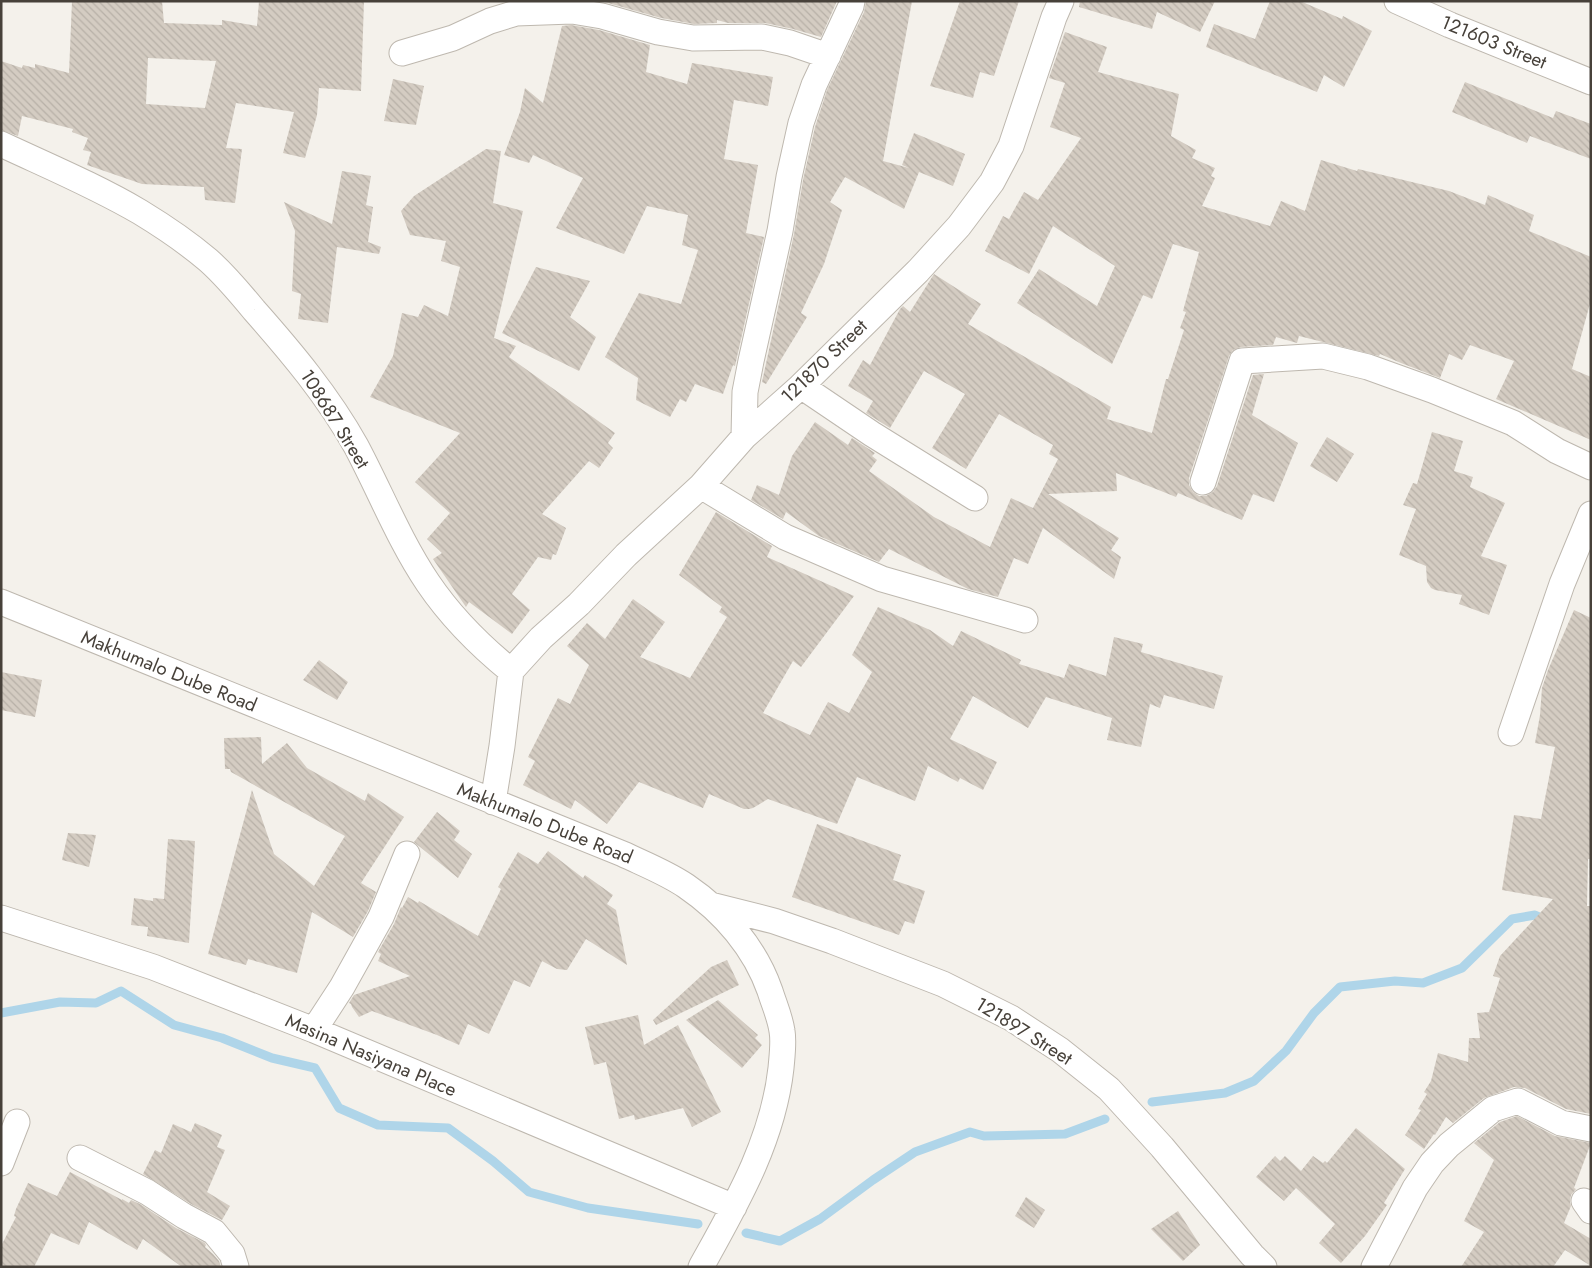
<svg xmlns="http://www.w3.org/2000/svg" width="1592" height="1268" viewBox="0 0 1592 1268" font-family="Jost,sans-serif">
<defs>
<pattern id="building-back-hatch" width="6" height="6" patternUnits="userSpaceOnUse" patternTransform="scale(1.25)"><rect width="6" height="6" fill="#d4ccc2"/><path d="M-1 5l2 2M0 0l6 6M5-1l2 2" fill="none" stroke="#b7b0a7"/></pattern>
</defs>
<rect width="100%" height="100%" fill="#f4f1eb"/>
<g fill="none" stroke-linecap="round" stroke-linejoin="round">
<path stroke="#afd5e9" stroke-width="9" d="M1,1013L60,1002L96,1003L121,991L174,1025L222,1038L272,1058L315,1068L339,1108L378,1125L448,1128L493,1161L529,1192L588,1208L698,1224
M1152,1102L1225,1093L1254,1081L1286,1051L1314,1013L1340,987L1395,981L1423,983L1462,968L1512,919L1535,915L1546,920
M746,1233L780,1241L820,1219L873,1180L915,1152L970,1132L984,1136L1065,1134L1105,1119"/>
</g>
<path fill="url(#building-back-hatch)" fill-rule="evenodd" d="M72,1H162L164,23L222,25V20L257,26L259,1H364L361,91L319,88L317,115L305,158L283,153L294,112L236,103L226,148L242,149L235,203L205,200L204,187L142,184L87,165L91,152L83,150L88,138L72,132L73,129L22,116L18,136L1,130V61L22,68L23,65L35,68V64L69,73ZM148,58L216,61L205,108L146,104Z
M601,1H837L821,37L793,29L765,23H728L717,20V23L694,24L661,18Z
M866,1H912L883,161L909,168L902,165L914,133L965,154L953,186L919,172L904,209L845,177L830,202L842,210L824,264L801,313L807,317L766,384L762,382L794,234L803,180L815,127L827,90L864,12Z
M960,1H1019L994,76L980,72L973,98L930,86Z
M1080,1H1215L1200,32L1157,12L1152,29L1079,7Z
M1270,1H1300L1342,19L1343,16L1372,31L1344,87L1324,75L1317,92L1206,47L1214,24L1255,39Z
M571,25L599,30L650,45L646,72L687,84L692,63L773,77L768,106L734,100L724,159L758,165L746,233L764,237L735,366L733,365L723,394L695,384L686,402L680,399L670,417L636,400L638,378L605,357L639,293L681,304L698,250L682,245L688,215L647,206L624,254L556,228L583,178L533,155L529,163L504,155L520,112L525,88L543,103L562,26Z
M1065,32L1107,47L1098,72L1179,94L1171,136L1196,150L1192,158L1215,168L1211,176L1215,178L1202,206L1270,226L1281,201L1305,211L1321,160L1357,171L1358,169L1449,191L1485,205L1488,195L1534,215L1529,231L1591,257V300L1572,369L1591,377V440L1496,399L1514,361L1470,345L1462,360L1449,354L1440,378L1401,363L1380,354L1379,356L1299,336L1297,343L1276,337L1273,345L1241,347L1233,350L1229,356L1189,478V485L1193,492L1199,496H1206L1213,492L1217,486L1253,375L1264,374L1252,415L1298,443L1274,502L1253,494L1242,520L1178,493L1176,497L1116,473L1117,491L1048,494L1119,538L1111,550L1121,557L1114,579L1043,528L1028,564L1014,558L998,597L968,589L889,549L879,562L819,536L786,512L783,519L751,500L757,485L779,495L792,456L815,422L848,445L852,438L875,453L872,456L877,460L869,471L934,517L990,547L1011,498L1033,508L1058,459L1049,454L1053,445L999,414L966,469L932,448L965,394L924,371L890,428L866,413L873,401L848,386L863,360L870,365L900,309L903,306L910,312L934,274L981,304L968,324L1111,407L1107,419L1152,433L1166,379H1168L1184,330L1180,328L1186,312L1183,311L1199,252L1173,244L1152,299L1143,295L1112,364L1017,303L1039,269L1097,306L1115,266L1053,226L1029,274L985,251L1003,216L1009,219L1024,192L1038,200L1081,138L1050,127L1065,83L1049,78Z
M393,79L424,86L416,125L384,121Z
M1465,82L1553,118L1556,111L1591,124V159L1530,136L1527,143L1452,112Z
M486,149L501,151L493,203L523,211L494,338L516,346L509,357L615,433L608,443L613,448L599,468L589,461L542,514L566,528L556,555L553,554L551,560L538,557L512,594L530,610L512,634L469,602L466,607L433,559L442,553L427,539L450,513L415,482L460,433L370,397L393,356L402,313L418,317L424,305L448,316L460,267L441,261L446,241L410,235L401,211L414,196Z
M342,171L371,176L366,205L373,207L368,242L381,247L379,254L337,247L328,323L298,319L301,294L292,291L295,231L284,202L332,224Z
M536,267L590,281L570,317L596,337L579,371L502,333Z
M1432,432L1463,441L1454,471L1473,477L1470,487L1505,503L1481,556L1507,565L1489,615L1459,604L1462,595L1435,590L1431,588L1427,582L1426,566L1399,555L1416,509L1403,505L1413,483L1417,484Z
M1327,437L1354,454L1337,482L1310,466Z
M716,512L772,546L767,557L854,596L801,667L793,661L763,713L810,735L828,702L849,713L872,672L852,655L878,607L930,630L953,646L961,631L1021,660L1019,664L1064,678L1069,664L1106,676L1114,637L1143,644L1141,652L1223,676L1214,709L1164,695L1160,708L1150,704L1141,747L1107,740L1112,718L1046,697L1028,728L973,696L950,739L997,762L983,790L960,778L958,782L928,766L915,801L857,777L837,824L768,799L753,808L749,809H744L709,794L703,808L639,782L607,824L575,800L571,809L523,785L535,761L528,757L558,698L570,704L589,665L567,646L587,623L605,639L633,599L665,622L640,657L690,678L727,617L719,612L722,607L679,575Z
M1574,610L1591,618V859H1588L1587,906H1591V1114L1566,1109L1525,1088L1514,1087L1484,1098L1453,1123L1446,1117L1435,1135L1434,1134L1424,1149L1405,1135L1421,1110L1418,1109L1427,1094L1424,1092L1431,1081L1438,1053L1468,1062L1469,1038H1480L1477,1013L1489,1012L1500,978L1493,976L1500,956L1553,899L1502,890L1514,815L1541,819L1555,747L1535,743L1540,715L1542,688L1548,670Z
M319,660L348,682L337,700L303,680Z
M1,672L42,680L35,717L1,710Z
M261,737L262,764L287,743L307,768L365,801L368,793L404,817L361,883L376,892L368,911L353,937L312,912L297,973L248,959L246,965L208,954L252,790L274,854L314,886L345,836L231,772L230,769H225L224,738Z
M437,812L460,831L454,840L472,854L458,878L414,842Z
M817,824L901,855L893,880L925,891L914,924L905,921L899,935L792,897Z
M68,833L96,835L89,867L62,860Z
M168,839L195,841L189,943L147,936L148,927L131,925L134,898L153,901V898L164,899Z
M548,851L583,878L585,875L613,895L607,904L616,910L627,965L586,939L567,970L557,969L542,961L530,987L514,980L489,1034L468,1024L459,1045L437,1035L372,1011L359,1017L352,1007L351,1004L349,1003L354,995L410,976L378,961L381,954L378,952L394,924L401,907L402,908L408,897L418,903L419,901L478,936L501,889L498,887L518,852L538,864Z
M727,960L739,985L656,1025L653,1020L711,967Z
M718,1000L758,1035L755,1038L762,1045L742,1068L686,1020Z
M638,1015L644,1045L678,1025L721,1112L692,1127L683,1108L635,1120L634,1115L619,1119L606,1062L594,1065L585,1027Z
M1517,1116L1555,1136L1591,1143L1574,1188L1576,1189L1571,1195L1570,1202L1571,1206L1564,1223L1591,1239V1266L1565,1250L1553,1267H1461L1484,1232L1464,1221L1494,1160L1474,1143L1500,1122Z
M195,1123L222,1135L217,1147L225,1150L207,1192L230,1206L222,1220L191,1204L143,1174L155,1150L161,1153L173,1124L191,1132Z
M1356,1128L1405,1169L1384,1203L1387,1205L1365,1236L1341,1263L1319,1243L1335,1224L1296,1188L1284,1201L1256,1177L1275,1156L1280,1161L1285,1156L1301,1171L1313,1156L1323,1163L1325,1161L1327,1163Z
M70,1172L122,1200V1199L129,1203L131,1200L140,1204L176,1228L205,1243L206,1245L205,1247L213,1254L219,1261L221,1267H182L143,1239L137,1250L89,1222L79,1245L51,1233L34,1267H1V1246L16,1217L14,1216L16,1209L28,1183L57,1196Z
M1026,1197L1045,1210L1034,1228L1015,1216Z
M1178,1211L1200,1245L1183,1261L1151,1229Z"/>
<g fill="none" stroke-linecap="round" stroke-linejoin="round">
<defs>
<path id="minor" d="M1397,1L1450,25L1591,82
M402,53L453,38L490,21L516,13L572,11L602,16L658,32L693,38L762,37L790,43L828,56
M1,144C48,166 96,186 140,212C163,226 188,243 208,260C225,275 240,293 254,310C292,353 328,396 356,446C380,491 399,540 428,583C451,617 479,645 511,671L502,746L493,802
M801,386L872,434L975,498
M744,437L745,392L751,361L780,231L789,177L801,123L814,85L851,6L852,1
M1203,482L1242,361L1323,356L1368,367L1432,390L1513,423L1557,451L1591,467
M701,486L785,537L882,579L1025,620
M1,602L623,854C644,864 667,873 686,886C724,912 755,948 770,991C774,1004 780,1017 782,1031C784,1042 782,1056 781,1068C773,1141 736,1204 701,1267
M511,671L541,638L579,604L626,555L701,486L744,437L801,386L918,271L959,226L992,182L1011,146L1054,17L1061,1
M1511,733L1562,584L1591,514
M711,905L774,921L832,941L943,984L1011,1018L1060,1050L1109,1089L1162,1147L1252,1255L1264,1267
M1,918L153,967L314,1030L734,1207
M314,1030L342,987L381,917L407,854
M80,1158L147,1192L184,1216L214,1232L232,1254L236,1267
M1,1163L17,1122
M1584,1201L1591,1211
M1374,1267L1415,1188L1432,1163L1449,1145L1493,1109L1518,1101L1561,1123L1591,1129"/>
</defs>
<use href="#minor" stroke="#beb8af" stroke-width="27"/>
<use href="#minor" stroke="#fff" stroke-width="25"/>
</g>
<g text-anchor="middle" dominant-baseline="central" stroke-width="5" stroke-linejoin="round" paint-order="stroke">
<g font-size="19" fill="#47413a" stroke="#fff">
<text transform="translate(1494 42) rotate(22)">121603 Street</text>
<text transform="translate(824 361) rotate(-44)">121870 Street</text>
<text transform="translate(335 419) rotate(58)">108687 Street</text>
<text transform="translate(169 671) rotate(22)">Makhumalo Dube Road</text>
<text transform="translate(545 823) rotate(22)">Makhumalo Dube Road</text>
<text transform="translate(1024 1031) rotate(32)">121897 Street</text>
<text transform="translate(371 1055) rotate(23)">Masina Nasiyana Place</text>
</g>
</g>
<rect width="1592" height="1268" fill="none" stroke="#47413a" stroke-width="5"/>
</svg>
